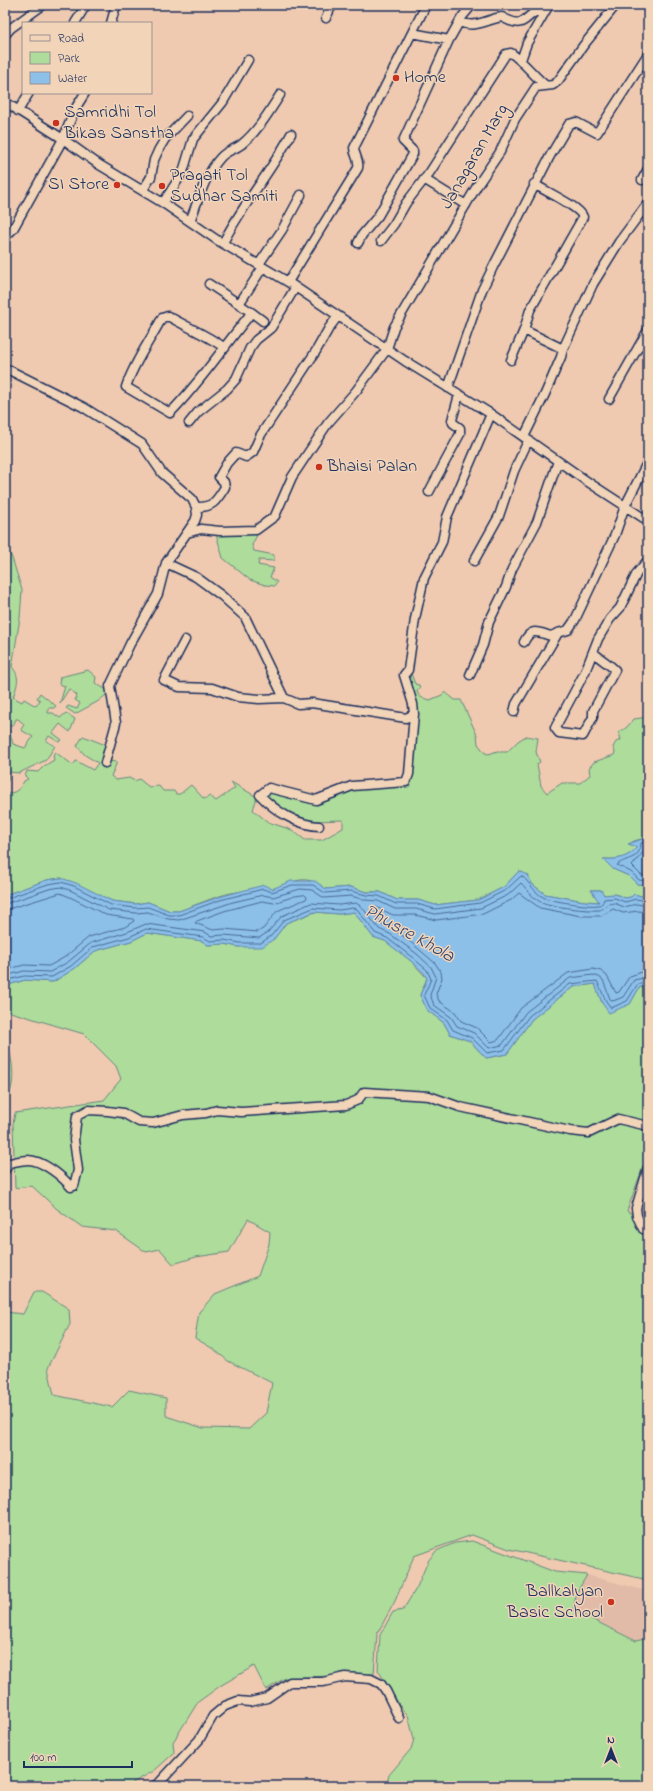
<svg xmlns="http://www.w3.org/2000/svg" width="653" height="1791" viewBox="0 0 653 1791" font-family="'Indie Flower',sans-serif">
<rect width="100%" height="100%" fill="#efcab0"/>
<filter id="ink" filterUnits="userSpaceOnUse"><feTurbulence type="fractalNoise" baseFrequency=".025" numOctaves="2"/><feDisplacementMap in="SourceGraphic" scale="8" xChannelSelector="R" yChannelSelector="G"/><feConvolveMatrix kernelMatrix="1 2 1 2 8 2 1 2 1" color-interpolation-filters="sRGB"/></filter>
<g filter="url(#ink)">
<path fill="#e1bba7" d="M587,1575L643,1590L648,1595V1638L636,1641L573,1609L577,1592Z"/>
<path fill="#aedc9b" stroke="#64867c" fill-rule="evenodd" d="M256,532L258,533L252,545L254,551L274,555V561L259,560L258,565L274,568L270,577L277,582L275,586L265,585L250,580L223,558L216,534Z
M5,544L12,558L22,590L20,618L12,667C21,677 17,686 13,697L22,702L24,699L36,706L40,700L37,698L40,693L56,706L54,708H48V713H53L60,718L66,713L75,719L70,732L60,724L53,733L62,740L59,742L49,736L46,741L55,746L46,760L19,773L9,772L8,781L5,783ZM18,719L24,724L21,730L33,737L25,748L13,744L8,726H13L16,719Z
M414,658L412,671H410L415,684L419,685L420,688L417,691C419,699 424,698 430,700L442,695L445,692L455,700H461L477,735L478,744L485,753L489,754L497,751L499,752H507L518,741L526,736L538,738L536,752L540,762L537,764L541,786L547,793L562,783H580L590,775L589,768L594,762L614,755L615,752L613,747L616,742L621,740L619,732L626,728L634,719L648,717V837L634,841L629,844L638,847C628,858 619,860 604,859L613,869L629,876L637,884L648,885V898L634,894L631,897L625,898L615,894L604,895L601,890H591L600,902L584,901L545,894L532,884L528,875L519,871L504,887L478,900L435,905L418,900H397L380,892H366L351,887L326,889C301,871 295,884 271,889C258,892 244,890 231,893C213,897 196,905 179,911H170L148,902L136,904L112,901L61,878L47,880L5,895V794C15,793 20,790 24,781L28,779L25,776L27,771L38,772L44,766L54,760L53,755L55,752L73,765L76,761L93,770L98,763L85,755L77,746L83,736L108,746V761L117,762L111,776L116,780L129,778L135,781L139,779L149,787L159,786L163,791H174L176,794H180L191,785L204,799L210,796L216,801L235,788L231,782L257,797L253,810L268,822L292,830L305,840H322L343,828V820L313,821L296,818L266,795L274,791L316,801L356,787L407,786L414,747L408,676L409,670Z
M88,670L96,677L95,683L110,692L97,702L75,714L66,708L68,706L77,709L80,703L75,700L77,695L69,689L60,703L65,686L59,684L60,677Z
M315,912L339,914L354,912L373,937L385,941L411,961L427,978L420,995L427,1010L444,1023L450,1034L470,1041L486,1058L507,1054L532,1019L573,987L595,984L602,1003L630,1004L639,988L648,985V1156L644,1164L627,1211L648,1225V1580L509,1549L472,1535L414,1556L395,1601L377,1634L374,1674L285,1678L266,1690L254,1666L220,1686L198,1702L173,1742L174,1753L154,1771L127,1786H5V1312L23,1314L34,1292H42L69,1309L70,1324L48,1368L54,1395L112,1407L129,1390L166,1398V1416L203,1428L249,1429L266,1413L272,1383L228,1361L215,1350L195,1338L199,1312L215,1294L258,1276L269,1244L270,1232L248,1219L229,1252L196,1257L173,1264L160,1249L146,1252L116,1231L82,1227L57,1209L32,1186L15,1188L13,1124L15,1113L104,1100L121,1079L116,1066L84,1034L7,1011L5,1012V986L25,980L53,982L74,969L95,951L131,941L147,933L202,941L208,945L224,944L239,947L274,939L286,923Z
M5,1035C11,1053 19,1085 5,1100Z
M472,1541L555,1572L587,1575L577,1592L573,1610L636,1641L648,1638V1786H386L389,1775L411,1749L414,1739L408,1715L402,1709L378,1670L380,1635L393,1612L403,1610L417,1587L428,1561L436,1551L455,1543Z"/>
<path fill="#8cc0e9" stroke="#5f86b1" d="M648,837V885L637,884L629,876L613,869L603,859C617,860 628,858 637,847L628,844Z
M519,871L528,875L532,884L545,894L584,901L599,902L591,890H601L604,895L615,894L625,898L631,897L634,894L648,898V985L639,988L630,1004L609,1013L602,1003L595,984L573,987L532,1019L507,1054L486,1058L470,1041L450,1034L444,1023L427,1010L420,995L427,979L424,973L411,961L385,941L373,937L354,912L340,914L314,912L286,923L274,939L262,947H239L224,944L208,945L202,941L147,933L131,941L95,951L74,969L53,982L25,980L5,986V895L47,880L61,878L76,883L112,901L136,904L148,902L170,911H179L219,897L264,885L272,889L291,881H315L326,889L351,887L366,892H380L397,900H418L435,905L478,900L504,887Z"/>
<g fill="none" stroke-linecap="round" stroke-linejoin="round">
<path stroke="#486996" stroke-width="1" d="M648,841L641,843C640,861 626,857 617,865L631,872L639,880L648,881
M648,846L632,866L641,875L648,876
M305,895L307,897L306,899L277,911L264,928L258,932L224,929L213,930L195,923L197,921L224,911L262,901L274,903L295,896Z
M5,899L48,884L61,882L74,886L111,905L136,908L148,907L169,915H179L220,900L263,889L272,892L292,885H313L325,893L351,891L366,895L379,896L396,904H417L435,909L480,903L506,890L521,876C527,878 533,892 543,897C550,901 590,907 598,905C602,905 603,902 604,899L615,898L625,902L636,899L648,901
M5,904L49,889L61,887L72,891L109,910L136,913L148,912L168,919L179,920L233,902L263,895L273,897L300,889L312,890L324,898L351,896L365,900L378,901L395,909H416L435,914L481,908L508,895L521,883C527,889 532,898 541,902C554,907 586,911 600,910L608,904L614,903L624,907L637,904L648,906
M5,910L60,893L70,897L106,915L133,919L134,921L125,927L89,937L65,957L49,966L24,965L5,970
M648,912L638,911L623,913L613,909L601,916H581L540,908L519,893L511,900L483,914L436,920L415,915H393L376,907L371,909L382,924L393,929L407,939L435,963L441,972L442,978L436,994L439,1001L455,1012L461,1021L477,1028L491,1042L498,1040L521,1008L568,973L593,969L601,971L607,976L616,993L619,992L630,976L648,970
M5,976L24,971L50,972L68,962L91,943L127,932L146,924L191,930L205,932L211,936L224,935L259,938L268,932L282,916L311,903L339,905L356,903L362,907L379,929L390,934L417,954L431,967L436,977L430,995L434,1005L451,1017L457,1026L474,1033L489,1048L502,1045L526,1012L570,978L593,975L599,977L603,980L610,999L613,1001L623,997L634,980L648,977
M5,981L24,976L52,977L71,966L93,947L129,937L146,929L203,937L210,941L224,940L240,943H261L271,936L284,920L313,908L339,910L353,908L357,909L375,933L387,938L413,958L427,970L431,979L424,995L430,1008L447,1020L453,1030L472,1038L487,1053L504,1050L529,1016L570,984L597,981L606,1001L611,1008L627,1001L637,985L648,982"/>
<defs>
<path id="street" d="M326,18L332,5
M459,22C476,29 487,19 502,17C530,33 522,10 546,10
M75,23L86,5
M111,23L116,5
M412,33L449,40L462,17L472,5
M5,35L11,28L43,5
M521,60L527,43L549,5
M5,102L63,139L98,164L163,203L217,240L288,282L405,361L491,414L588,482L625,506L648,461
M18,111L29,93
M424,179L466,205
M642,180L648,169
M143,190L151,177L154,160L159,149L165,139L187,116
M163,203L183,172L193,139L223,102L248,60
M190,221C199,199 205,174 221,157C226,151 236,149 242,144C258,131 269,112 280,95
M5,237L13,229L63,139L75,109L85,93
M381,241L394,224L406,203L430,172L506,54L511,53C524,62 533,75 545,85
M223,243C242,205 271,172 291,134
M358,243L362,235L378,216L413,154V151L403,141L449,40
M259,264L282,230L301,195
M288,282L358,168C360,160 354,155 354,148L426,5
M209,284L239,304
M251,312L263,321
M524,330L530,310L583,217C580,207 545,191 534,184
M225,348C207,335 187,327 168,316L162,318C150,341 134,362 126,387L170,413C199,384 222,349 248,317L251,312L239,304L263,267
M563,349L593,284L619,242L648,203
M511,360L524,330L563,349L561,357L545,394L524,437
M5,370L11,371L83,407L142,444L162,473L192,499L196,507L197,515L195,521L166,563L158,594L130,644L110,686L116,723L105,763
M448,388L482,290L493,267L550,156L569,124L576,122L597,133L648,54
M609,399L648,330
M189,423L198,412L227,389L236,379L250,348L256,340L271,328L295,288
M429,492L460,434V428L453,423L452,420L459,395
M196,507C213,508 217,500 225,487L224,482L219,477L227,463L236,453L246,457L253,452L260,436L316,351L329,328L338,316
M187,533L201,529L220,531L256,530L275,516L292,477L328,423L356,391L387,349L394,327L477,186L500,152L515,119L536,87L553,85L558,81L583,46L616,5
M474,561L499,516L514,471L528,441
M166,563L196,577L222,596L245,617L284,698L298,704L312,703L406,718L414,714L413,704L404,675L408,670L415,619L424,578L442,542L447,517L491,414
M185,640L164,680L179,687L212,688L238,697L259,699L284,698
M524,642C531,627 538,632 551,636L558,633
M593,652C600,659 608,663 615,670L593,711V717L583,736L559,733L555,728L585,672L598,639L610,619L620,608L637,573L648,560
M470,675L483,645L489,622L506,587L512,569L537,522L558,461
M514,712L516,704L558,633L568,630L575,620L615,535L625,506L648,521
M319,826C297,825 275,811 260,795L269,788L316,800L352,786L406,782L409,774L414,714
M648,1168L636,1208L637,1216L643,1229L648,1231
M5,1170L9,1163C15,1162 22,1160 28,1160C42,1160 62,1176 71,1187L74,1186L78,1170L74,1140L77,1116L88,1110L108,1111L123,1113L139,1122L153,1123L183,1115L206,1113L217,1110L241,1112L346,1105L358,1100L364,1092L429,1096L460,1107L570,1131L589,1133L618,1119L648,1126
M154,1786L159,1783L199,1740L213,1716L225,1706L238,1701L250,1702L267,1698L290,1682H323L345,1677L371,1679L381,1684L386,1691L399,1718"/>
</defs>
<use href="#street" stroke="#1b2f5e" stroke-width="11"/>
<use href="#street" stroke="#f2d4b8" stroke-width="8"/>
</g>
</g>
<g fill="#c8321e" stroke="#f2d4b8" stroke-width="1.5">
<circle cx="396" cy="78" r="4"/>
<circle cx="56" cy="123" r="4"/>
<circle cx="117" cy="185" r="4"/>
<circle cx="162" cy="186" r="4"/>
<circle cx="319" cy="467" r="4"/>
<circle cx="611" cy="1602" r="4"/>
</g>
<g text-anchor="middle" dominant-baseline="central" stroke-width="3" stroke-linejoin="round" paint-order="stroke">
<g font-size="18" fill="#1b2f5e" stroke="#f2d4b8" text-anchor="start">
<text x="404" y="78">Home</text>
<text x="64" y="113">Samridhi Tol<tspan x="64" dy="21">Bikas Sanstha</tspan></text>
<text x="170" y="176">Pragati Tol<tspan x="170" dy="21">Sudhar Samiti</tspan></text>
<text x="109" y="185" text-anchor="end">SI Store</text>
<text x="327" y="467">Bhaisi Palan</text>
<text x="603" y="1592" text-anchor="end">Ballkalyan<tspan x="603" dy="21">Basic School</tspan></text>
</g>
<g font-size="18" fill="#1b2f5e" stroke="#f2d4b8">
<text transform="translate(475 157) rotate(-60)">Janagaran Marg</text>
</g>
<g font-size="19" font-style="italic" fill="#2c4573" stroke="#f2d4b8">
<text transform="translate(409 934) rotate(29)">Phusre Khola</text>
</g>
</g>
<rect width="653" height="1791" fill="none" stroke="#f2d4b8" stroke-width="20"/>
<rect x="10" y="10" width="633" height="1771" fill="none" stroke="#1b2f5e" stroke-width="1.5" filter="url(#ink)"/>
<rect x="22" y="22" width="130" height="72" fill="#f2d4b8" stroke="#9c9294"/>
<rect x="30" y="35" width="20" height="6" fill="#f2d4b8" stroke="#9c9294"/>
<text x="58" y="42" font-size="12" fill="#1b2f5e">Road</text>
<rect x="30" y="52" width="20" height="12" fill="#aedc9b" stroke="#9c9294"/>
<text x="58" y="62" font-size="12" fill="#1b2f5e">Park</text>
<rect x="30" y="72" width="20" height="12" fill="#8cc0e9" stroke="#9c9294"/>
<text x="58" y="82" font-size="12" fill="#1b2f5e">Water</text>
<g transform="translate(611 1749)" stroke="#f2d4b8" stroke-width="3" paint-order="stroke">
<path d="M0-3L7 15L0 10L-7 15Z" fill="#1b2f5e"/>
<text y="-6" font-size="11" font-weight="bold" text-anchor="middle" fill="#1b2f5e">N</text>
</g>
<path d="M24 1761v6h108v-6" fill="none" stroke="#1b2f5e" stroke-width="2"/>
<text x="30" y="1761" font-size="12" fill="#1b2f5e" stroke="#f2d4b8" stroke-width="3" paint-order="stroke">100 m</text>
</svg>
